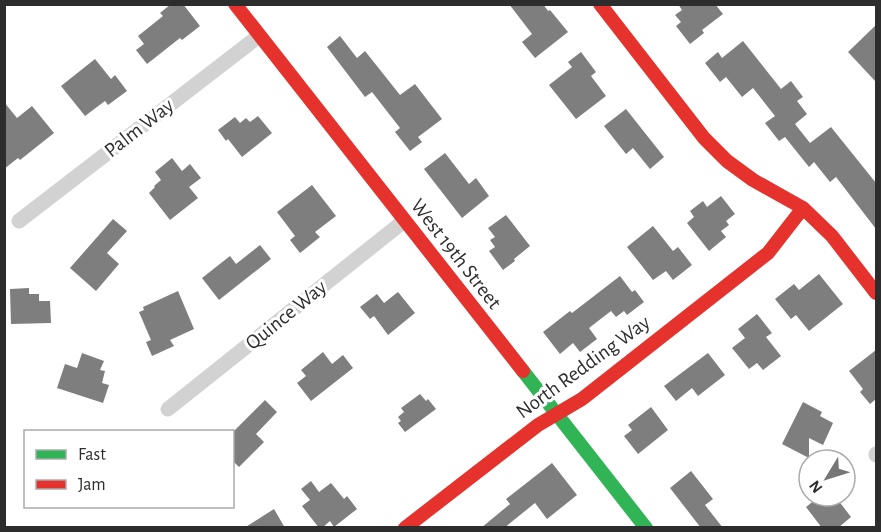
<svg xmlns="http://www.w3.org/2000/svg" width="881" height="532" viewBox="0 0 881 532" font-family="'Alegreya Sans',sans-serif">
<rect width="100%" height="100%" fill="#fff"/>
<path fill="#7e7e7e" d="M171,4H183L200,26L182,40L180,38L147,64L136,50L144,44L138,36L163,16L160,13Z
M509,4H543L548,11L550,10L568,32L535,58L522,42L532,34Z
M678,4H715L723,14L702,30L704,33L690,44L676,26L681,22L675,15L682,10Z
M876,25V82L848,52Z
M340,36L357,58L365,51L400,95L415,84L442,119L418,137L422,142L410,151L395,132L400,128L372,92L365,97L327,47Z
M743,41L781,89L791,81L803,97L797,101L807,114L795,124L810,143L831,127L876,183V229L836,177L830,182L814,162L809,167L785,137L779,141L765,123L775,116L753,88L742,97L726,77L720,82L705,63L718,52L722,58Z
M581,52L596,72L591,76L606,96L576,119L549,85L572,67L568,62Z
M95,59L111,79L115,75L127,91L108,105L105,101L85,116L61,86Z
M4,102L17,118L32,106L54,133L20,160L18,158L4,169Z
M626,109L664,157L650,169L633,148L626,154L604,126Z
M258,116L272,133L242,157L228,139L226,141L218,130L235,117L240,123L246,118L250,122Z
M445,153L469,184L476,178L489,196L462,218L424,169Z
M172,158L182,171L190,164L201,178L189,187L198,198L170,220L149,193L155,187L154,186L161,180L155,172Z
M312,185L336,216L315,232L320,237L300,253L290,240L295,236L277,212Z
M721,196L735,214L726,221L729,225L721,231L726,237L709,251L687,223L694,217L690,211L703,201L707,207Z
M506,215L530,246L514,259L515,261L503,270L489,251L495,247L490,240L495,237L488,228Z
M113,219L127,231L107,253L119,264L96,291L70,268Z
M653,226L673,251L678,247L692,265L673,280L666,271L653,280L627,247Z
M260,245L271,259L219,300L202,278L230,256L236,264Z
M819,274L843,304L809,331L796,315L791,319L775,299L794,284L799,290Z
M620,276L632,292L635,290L644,302L627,315L624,311L616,317L611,311L589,328L597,339L580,352L573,343L560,354L543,332L570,311L572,313Z
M29,288V294H39V301H50L51,323L11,324L10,289Z
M178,291L194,329L170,340L174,346L152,356L146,342L151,340L139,312L144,310L143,307Z
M398,292L415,313L388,335L374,316L370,319L360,307L377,294L384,303Z
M757,314L772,333L766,337L781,356L763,370L757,363L749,369L732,348L745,338L738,329Z
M876,350V399L870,404L860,392L863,389L849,371Z
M323,352L332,364L343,355L353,368L311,401L297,383L306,376L301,370Z
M82,353L104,361L100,370L105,371L102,383L109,385L103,403L57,388L65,364L77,368Z
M708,353L725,375L698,396L692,388L676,401L664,386Z
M420,394L426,401L428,399L436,409L405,432L398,423L401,421L398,417L404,412L401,408Z
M265,400L277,412L256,434L264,442L239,467L232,460V433Z
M803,402L822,412L820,416L833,423L823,445L809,438V458L782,444Z
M651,407L668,430L638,454L624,436L632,430L628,425Z
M552,463L577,495L547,519L535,503L504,528H481L510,504L506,499Z
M691,471L713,499L705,505L723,528H701L670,488Z
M311,481L319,492L331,483L344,499L347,496L357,509L334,527L330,521L322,528H319L302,506L310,500L301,489Z
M820,496H835L851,517L838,528H822L806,507Z
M274,509L285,528H244Z"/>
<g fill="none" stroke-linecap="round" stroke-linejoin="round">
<path stroke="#d2d2d2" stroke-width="15" d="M19,221L259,36
M168,409L404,221
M876,455V454"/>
<path stroke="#30b455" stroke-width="14" d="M523,371L646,528"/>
<path stroke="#e5322d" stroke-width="14" d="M235,4L523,371
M600,4L704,138L727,161L753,180L803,208L832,236L876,293
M405,528L538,425L582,399L768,253L803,208"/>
</g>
<g text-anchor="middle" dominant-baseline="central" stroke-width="6" stroke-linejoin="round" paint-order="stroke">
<g font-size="21" fill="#2d2d2d" stroke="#fff">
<text transform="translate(139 128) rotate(-38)">Palm Way</text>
<text transform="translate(456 254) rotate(52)">West 19th Street</text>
<text transform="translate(286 315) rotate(-39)">Quince Way</text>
<text transform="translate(583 367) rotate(-36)">North Redding Way</text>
</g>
</g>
<rect width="881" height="532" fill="none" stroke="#2d2d2d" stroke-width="12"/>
<rect x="24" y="430" width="210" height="78" fill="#ffffff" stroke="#ababab" stroke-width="1.5"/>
<rect x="36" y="450" width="30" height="9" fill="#30b455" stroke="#ababab" stroke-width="1.5"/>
<text x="78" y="460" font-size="18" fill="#2d2d2d">Fast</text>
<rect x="36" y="480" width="30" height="9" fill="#e5322d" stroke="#ababab" stroke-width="1.5"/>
<text x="78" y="490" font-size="18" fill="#2d2d2d">Jam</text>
<g transform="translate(827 478) rotate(232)"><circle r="28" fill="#ffffff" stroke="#ababab" stroke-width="1.5"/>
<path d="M0-4.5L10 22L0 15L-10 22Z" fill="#767676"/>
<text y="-9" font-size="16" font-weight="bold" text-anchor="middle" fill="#2d2d2d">N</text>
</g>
</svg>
